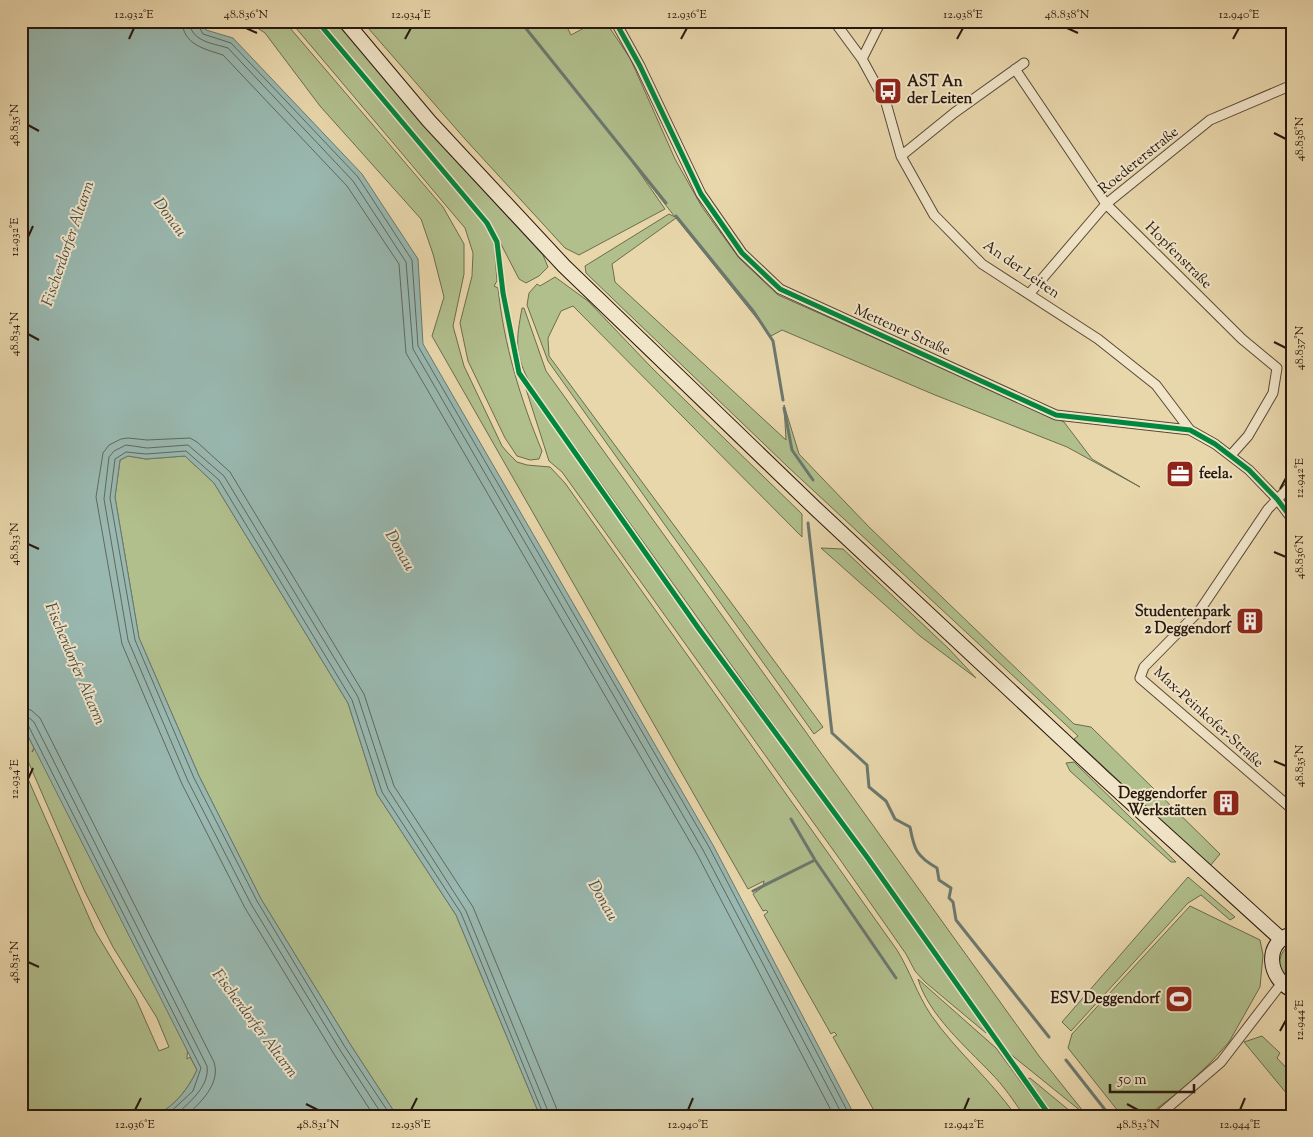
<svg xmlns="http://www.w3.org/2000/svg" width="1313" height="1137" viewBox="0 0 1313 1137" font-family="'Sorts Mill Goudy',serif">
<rect width="100%" height="100%" fill="#e9d7ac"/>
<filter id="stains"><feTurbulence type="fractalNoise" baseFrequency=".004" numOctaves="4"/><feColorMatrix values="0 0 0 0 .2 0 0 0 0 .09 0 0 0 0 .02 0 0 0 .5 -.17"/></filter>
<radialGradient id="worn" r=".72"><stop offset=".6" stop-color="#630" stop-opacity="0"/><stop offset="1" stop-color="#630" stop-opacity=".3"/></radialGradient>
<path fill="#b1bf8d" stroke="#6c6c4e" d="M247,21H284L443,207L464,244V274L453,326L464,366L502,446L508,453L517,462L527,465L550,467L565,483L897,950C910,971 917,994 931,1015C956,1051 990,1079 1016,1116H877L833,1037L837,1035L834,1032L831,1034L764,915L768,912L766,910L763,911L753,894L763,887L764,881L748,889L432,336L444,297L433,254L421,219L320,106L265,33Z
M290,21H312L485,225L494,242L497,281L494,286L498,288C504,345 520,398 542,451L539,459L530,460L517,456L505,438L468,361L460,323L472,276L473,253L465,228Z
M320,21H335L444,148L543,255L548,267L539,276L526,283L519,279L488,219Z
M362,21H564L571,35L597,21H605L630,58L675,159L702,207L739,258L778,295L1064,422L1092,459L1140,487L1067,447L935,395L782,330L771,336L676,218L612,264L615,282L786,440L784,405L799,454L869,527L1074,724L1091,727L1220,854L1210,866L1074,739L1078,736L788,467L586,273L585,266L669,214L675,217L633,163L665,209L579,255L565,248L465,139Z
M555,277L588,301L653,369L802,514V537L573,306L561,311L548,338L549,356L823,727L814,734L548,361L527,305L529,293L537,284L540,286Z
M522,308H524L546,371L1039,1056L1087,1116L1009,1053L531,385C514,354 516,341 522,308Z
M526,389L987,1029L986,1033L925,982L915,971L906,954L841,861L562,472L549,461Z
M128,456L146,459L185,456L214,483L348,703L377,794L456,915L540,1116H397L350,1044L261,899L199,776L139,638L115,497L120,460Z
M821,548L843,549L949,649L976,678L920,636Z
M21,722L34,748L32,752L38,743L188,1043L187,1059L190,1057L197,1070C188,1089 173,1109 153,1116H21V763L95,931L136,999L159,1051L169,1047L157,1018L113,947L85,892L21,745Z
M1074,762L1176,862H1171L1070,771L1066,763Z
M1188,877L1235,917L1230,920L1201,895L1188,903L1071,1031L1062,1022Z
M1190,906L1260,940L1263,955L1260,987L1229,1042L1211,1062L1185,1087L1147,1116H1122L1068,1048L1072,1034Z
M1292,943V982C1274,973 1277,952 1292,943Z
M918,979L996,1048L1046,1116H1024C1014,1101 1003,1085 991,1073C966,1047 928,1014 918,979Z
M1262,1036L1280,1053L1277,1058L1292,1074V1100L1244,1042Z
M1030,1078L1076,1116H1054L1028,1079Z"/>
<path fill="#99b8b0" stroke="#6b786f" d="M21,21H200L206,30L233,38L362,174L418,259L423,344L713,845L855,1116H540L456,915L377,794L348,703L214,483L185,456L146,459L128,456L120,460L115,497L139,638L199,776L261,899L350,1044L397,1116H153C173,1109 189,1088 197,1070L21,722Z"/>
<g fill="none" stroke-linecap="round" stroke-linejoin="round">
<path stroke="#60685f" stroke-width="1" d="M182,21C183,45 205,49 223,55L347,186L399,264L406,353L697,854L834,1116
M189,21C191,42 212,43 228,48L353,181L406,262L413,349L703,850L843,1116
M196,21L203,34L231,43L358,177L412,260L418,346L709,847L850,1116
M21,708L31,710L40,718L214,1062C221,1084 200,1103 186,1116
M21,715L28,717L34,722L207,1066C210,1087 188,1103 175,1116
M21,722L28,725L201,1068L193,1091L166,1116
M374,1116L334,1054L245,908L182,784L122,644L96,497L103,453L109,445L121,439L128,438L147,440L190,438L197,442L230,472L364,694L394,786L473,907L556,1107L558,1116
M383,1116L340,1050L251,904L188,781L128,640L104,499L109,457L114,451L126,445L147,448L188,445L224,476L358,697L388,789L466,911L550,1116
M391,1116L345,1047L257,901L194,778L135,640L110,498L115,459L126,452L146,454L186,451L219,480L352,700L382,792L461,913L544,1116"/>
<path stroke="#6b786f" stroke-width="3" d="M520,21L666,203
M676,216L754,312L773,341L783,400
M784,408L792,450L813,480
M808,523L832,733L867,765L869,787L886,801L895,819L910,827C914,849 916,856 937,868L939,880L951,888L949,898L953,902L956,920L1049,1037
M815,860L896,978
M753,891L815,860L791,819
M1066,1060L1110,1116"/>
<defs>
<path id="street" d="M615,21L640,66L701,194L742,253L780,289L1056,415L1190,430L1215,444L1249,470L1277,499L1292,519
M834,21L862,59L886,103L901,156L934,215L982,264L1098,339L1156,385L1190,430
M862,59L881,21
M1015,69L1106,204L1242,339L1277,368L1273,393L1248,436L1231,455
M901,156L954,113L1024,63
M1030,293L1106,204L1210,120L1292,85
M1292,484L1268,509L1200,610L1144,667L1140,678L1292,809
M1158,1116L1221,1062L1281,984"/>
<path id="secondary" d="M345,21L429,121L564,266L815,508L1104,778L1281,939
M1292,934C1263,943 1268,978 1292,990"/>
</defs>
<use href="#street" stroke="#584836" stroke-width="11"/>
<use href="#secondary" stroke="#27180e" stroke-width="16"/>
<use href="#street" stroke="#f1e5c9" stroke-width="9"/>
<use href="#secondary" stroke="#f1e5c9" stroke-width="14"/>
<defs>
<path id="cycleway" d="M317,21L487,223L497,242L503,293L519,373L699,629L867,857L1050,1116
M615,21L640,66L701,194L742,253L780,289L1056,415L1190,430L1215,444L1249,470L1277,499L1292,519"/>
</defs>
<use href="#cycleway" stroke="#f1e5c9" stroke-width="8"/>
<use href="#cycleway" stroke="#00873e" stroke-width="5"/>
</g>
<path fill="none" stroke="#27180e" stroke-width="2" d="M246,28L257,33M1067,28L1078,33M129,39L134,28M405,39L411,28M681,39L687,28M957,39L963,28M1233,39L1239,28M28,125L39,131M1274,133L1286,139M28,237L33,226M28,334L39,340M1274,342L1286,348M1280,489L1286,478M28,544L39,549M1274,552L1286,557M1274,761L1286,766M28,779L33,768M28,962L39,967M1280,1031L1286,1020M306,1104L318,1110M1127,1104L1138,1110M135,1110L141,1098M411,1110L417,1098M688,1110L693,1098M964,1110L969,1098M1240,1110L1245,1098"/>
<defs>
<symbol id="bus-square" viewBox="-11 -11 22 22"><rect x="-9" y="-9" width="18" height="18" rx="4" fill="#8f2418" stroke="#f1e5c9"/><path d="M-5-6H5V4H4V6H2V4H-2V6H-4V4H-5ZM-3.5-4V0h7V-4ZM-3.5 1.2v1.5H-2V1.2ZM2 1.2v1.5H3.5V1.2Z" fill="#fff"/></symbol>
<symbol id="office-square" viewBox="-11 -11 22 22"><rect x="-9" y="-9" width="18" height="18" rx="4" fill="#8f2418" stroke="#f1e5c9"/><path d="M-6-3h4V-5.5h4V-3h4V5H-6ZM-1-4.5V-3h2v-1.5ZM-6 0V1H6V0Z" fill="#fff"/></symbol>
<symbol id="building-square" viewBox="-11 -11 22 22"><rect x="-9" y="-9" width="18" height="18" rx="4" fill="#8f2418" stroke="#f1e5c9"/><path d="M-4-6H4V6H1V3H-1V6H-4ZM-2.5-4.3h1.7v1.8h-1.7ZM.8-4.3h1.7v1.8H.8ZM-2.5-1h1.7V.8h-1.7ZM.8-1h1.7V.8H.8Z" fill="#fff"/></symbol>
<symbol id="stadium-square" viewBox="-11 -11 22 22"><rect x="-9" y="-9" width="18" height="18" rx="4" fill="#8f2418" stroke="#f1e5c9"/><path d="M0-5a6.5 5 0 1 0 0 10a6.5 5 0 1 0 0-10ZM-3.5-1.8h7v3.6h-7Z" fill="#fff"/></symbol>
</defs>
<g fill-rule="evenodd">
<use href="#bus-square" x="872" y="75" width="32" height="32"/>
<use href="#office-square" x="1164" y="458" width="32" height="32"/>
<use href="#building-square" x="1234" y="605" width="32" height="32"/>
<use href="#building-square" x="1210" y="787" width="32" height="32"/>
<use href="#stadium-square" x="1163" y="983" width="32" height="32"/>
</g>
<g text-anchor="middle" dominant-baseline="central" stroke-width="4" stroke-linejoin="round" paint-order="stroke">
<g font-size="15" font-weight="bold" fill="#27180e" stroke="#f1e5c9" text-anchor="end">
<text x="907" y="82" text-anchor="start">AST An<tspan x="907" dy="17">der Leiten</tspan></text>
<text x="1199" y="474" text-anchor="start">feela.</text>
<text x="1231" y="612">Studentenpark<tspan x="1231" dy="17">2 Deggendorf</tspan></text>
<text x="1207" y="794">Deggendorfer<tspan x="1207" dy="17">Werkstätten</tspan></text>
<text x="1160" y="999">ESV Deggendorf</text>
</g>
<g font-size="15" fill="#27180e" stroke="#f1e5c9">
<text transform="translate(1139 161) rotate(-39)">Roedererstraße</text>
<text transform="translate(1178 256) rotate(45)">Hopfenstraße</text>
<text transform="translate(1021 270) rotate(35)">An der Leiten</text>
<text transform="translate(902 331) rotate(24)">Mettener Straße</text>
<text transform="translate(1208 718) rotate(42)">Max-Peinkofer-Straße</text>
</g>
<g font-size="16" font-style="italic" fill="#4f5047" stroke="#f1e5c9">
<text transform="translate(169 218) rotate(53)">Donau</text>
<text transform="translate(69 244) rotate(-71)">Fischerdorfer Altarm</text>
<text transform="translate(399 551) rotate(60)">Donau</text>
<text transform="translate(74 664) rotate(67)">Fischerdorfer Altarm</text>
<text transform="translate(602 901) rotate(60)">Donau</text>
<text transform="translate(254 1024) rotate(53)">Fischerdorfer Altarm</text>
</g>
</g>
<rect width="1313" height="1137" fill="none" stroke="#e9d7ac" stroke-width="55"/>
<path d="M1110 1084v8h84v-8" fill="none" stroke="#27180e" stroke-width="2.5"/>
<text x="1118" y="1084" font-size="15" fill="#27180e" stroke="#f1e5c9" stroke-width="4" paint-order="stroke">50 m</text>
<rect x="28" y="28" width="1258" height="1082" fill="none" stroke="#27180e" stroke-width="2"/>
<g font-size="12" text-anchor="middle" fill="#27180e">
<text x="134" y="18">12.932°E</text>
<text x="246" y="18">48.836°N</text>
<text x="411" y="18">12.934°E</text>
<text x="687" y="18">12.936°E</text>
<text x="963" y="18">12.938°E</text>
<text x="1067" y="18">48.838°N</text>
<text x="1239" y="18">12.940°E</text>
<text transform="translate(14 125) rotate(-90)" y="4">48.835°N</text>
<text transform="translate(1299 139) rotate(-90)" y="4">48.838°N</text>
<text transform="translate(14 237) rotate(-90)" y="4">12.932°E</text>
<text transform="translate(14 334) rotate(-90)" y="4">48.834°N</text>
<text transform="translate(1299 348) rotate(-90)" y="4">48.837°N</text>
<text transform="translate(1299 478) rotate(-90)" y="4">12.942°E</text>
<text transform="translate(14 544) rotate(-90)" y="4">48.833°N</text>
<text transform="translate(1299 557) rotate(-90)" y="4">48.836°N</text>
<text transform="translate(1299 766) rotate(-90)" y="4">48.835°N</text>
<text transform="translate(14 779) rotate(-90)" y="4">12.934°E</text>
<text transform="translate(14 962) rotate(-90)" y="4">48.831°N</text>
<text transform="translate(1299 1020) rotate(-90)" y="4">12.944°E</text>
<text x="135" y="1128">12.936°E</text>
<text x="318" y="1128">48.831°N</text>
<text x="411" y="1128">12.938°E</text>
<text x="688" y="1128">12.940°E</text>
<text x="964" y="1128">12.942°E</text>
<text x="1138" y="1128">48.833°N</text>
<text x="1240" y="1128">12.944°E</text>
</g>
<rect width="100%" height="100%" filter="url(#stains)"/>
<rect width="100%" height="100%" fill="url(#worn)"/>
</svg>
